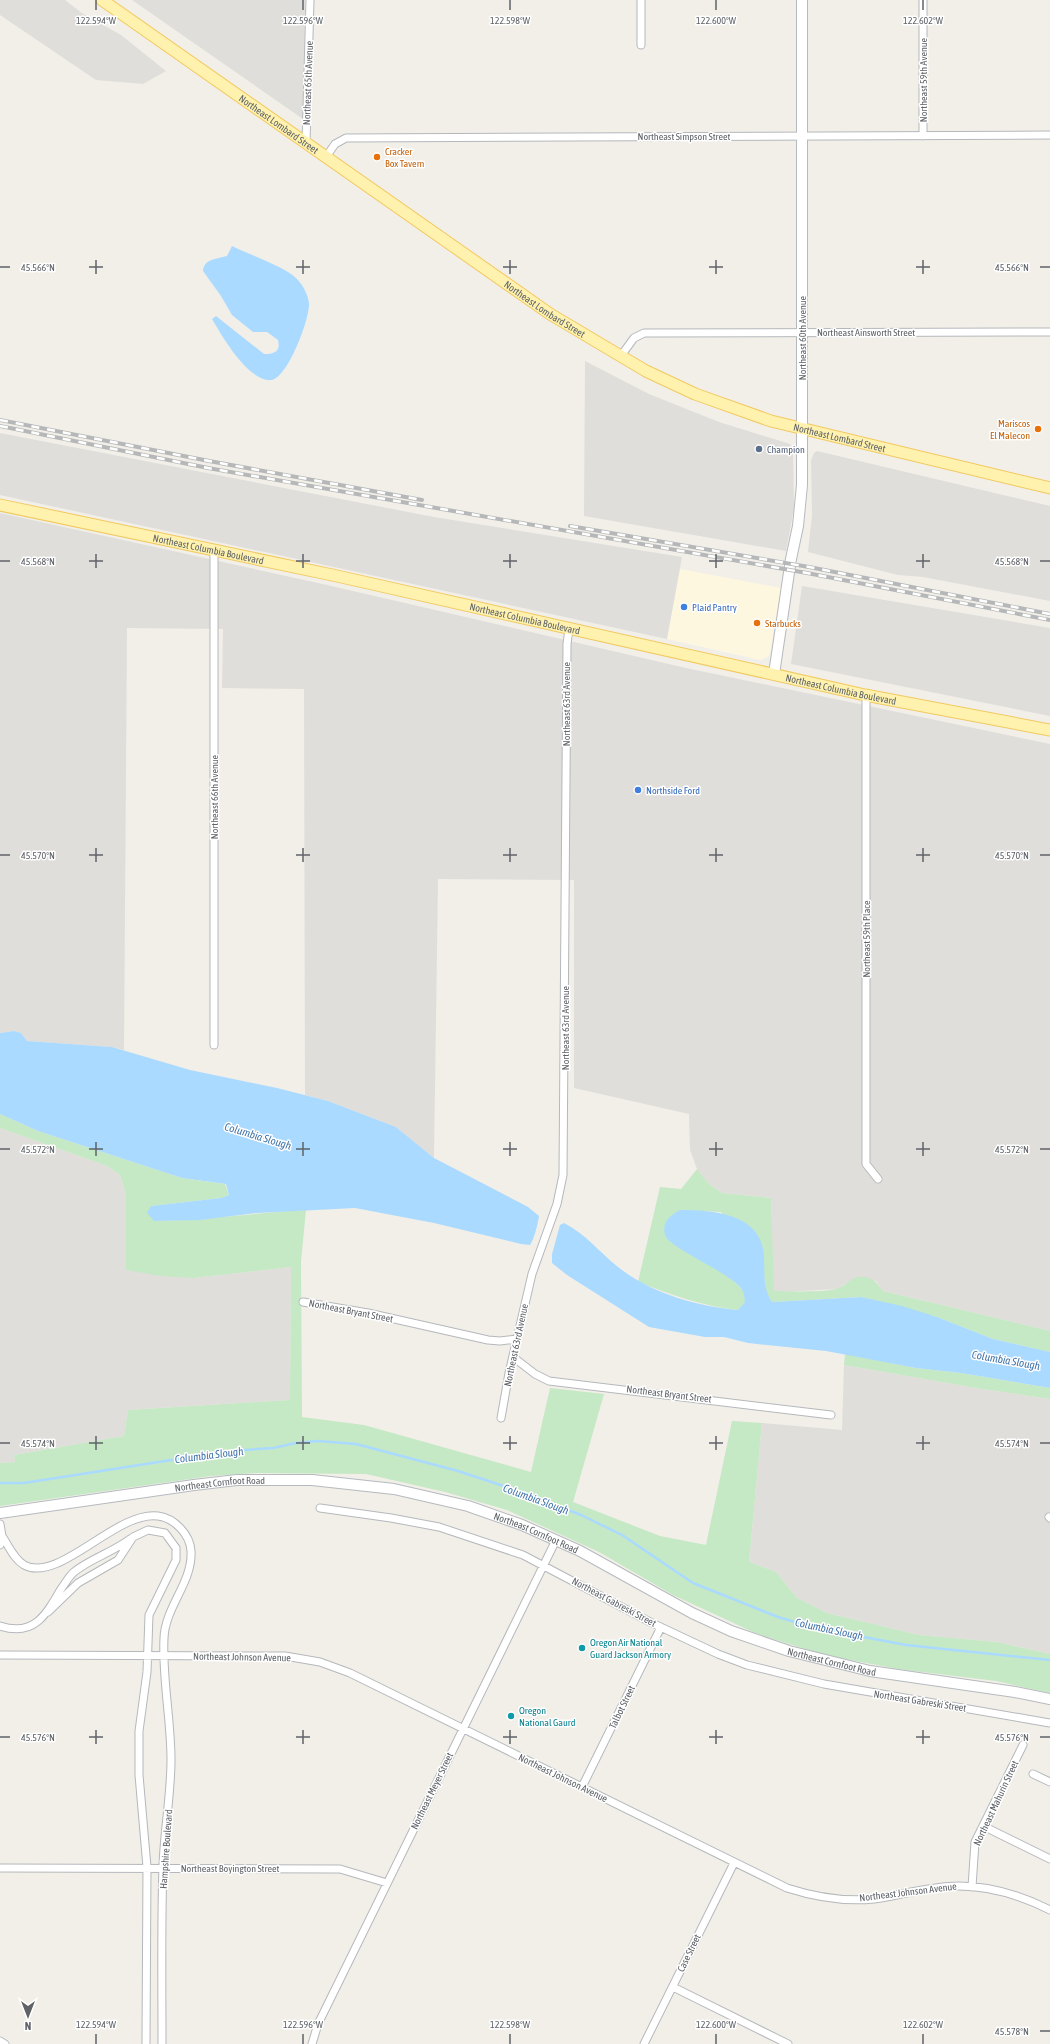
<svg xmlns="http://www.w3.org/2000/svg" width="1050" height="2044" viewBox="0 0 1050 2044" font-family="'Asap Condensed',sans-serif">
<rect width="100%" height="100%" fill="#f1efe8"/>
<path fill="#fef7e0" d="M680,569L781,588L770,653L768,657L760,660L667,639Z"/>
<path fill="#e0deda" d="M0,0H65L82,13L121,35L166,71L143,84L96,80L0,15Z
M132,0H305L303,119Z
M585,361L649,394L719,422L790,444L793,450L794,508L786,551L584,516Z
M0,433L434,517L682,557L667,639L0,495Z
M817,451L1050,506V601L923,577L898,575L808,552L812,515L811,460L814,453Z
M0,513L327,585L686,668L1050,744V1331L883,1291L876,1281L845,1284L838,1289L801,1291H773L771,1198L722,1193L709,1184L697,1169L690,1150L689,1114L574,1088V880L438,879L434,1158L396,1127L328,1101L305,1095L304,689L222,688L223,629L127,628L124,1050L112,1047L27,1041L21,1033L14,1031L0,1033Z
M802,586L1050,628V716L791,664Z
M0,1128L107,1166L120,1175L126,1194V1270L193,1278L291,1267L290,1400L128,1410L124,1436L14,1455L15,1462L0,1463Z
M844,1365L976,1388L1050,1399V1654L997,1642L919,1635L827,1613L797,1598L776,1572L749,1562L762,1423L842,1430Z"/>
<path fill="#c5e8c5" d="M0,1114L38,1131L182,1178L225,1184L229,1195L221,1198L151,1206L154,1221C205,1220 255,1213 306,1210L301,1261L302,1417L364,1425L531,1472L550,1388L604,1394L573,1502L660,1536L706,1545L732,1421L762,1423L749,1562L776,1572L797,1598L827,1613L919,1635L997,1642L1050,1654V1693L996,1681L898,1669L824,1655L755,1633L673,1595L599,1552L507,1510L445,1492L366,1474L257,1473L211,1476L0,1506V1463L15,1462L14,1455L124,1436L128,1410L290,1400L291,1267L193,1278L161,1276L126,1270V1194L120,1175L107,1166L0,1128Z
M697,1169L709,1184L722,1193L771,1198L774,1291C788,1291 827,1293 839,1288C848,1284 853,1275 864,1277C874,1278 878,1284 883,1291L1050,1331V1352L993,1339L937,1317L861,1297L772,1302L766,1294L764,1278L721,1212L680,1210L666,1237C683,1251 738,1276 744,1293C745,1296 745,1299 745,1302L738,1310C702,1306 672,1295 638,1282L660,1187L681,1189Z
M845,1354L916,1368L961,1373L1050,1388V1399L976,1388L844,1365Z"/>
<path fill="#aadaff" d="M232,246C248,254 286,267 297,279C303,285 308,295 309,303C310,319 288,377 272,380C249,383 222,336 212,319L216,316L264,354C274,354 281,352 278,340L267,332H253L232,315L221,296L203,271C204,259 216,259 227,256Z
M14,1031L21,1033L27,1041L112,1047L190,1070L277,1088L328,1101L396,1127L434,1158L528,1207L539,1216C538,1223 534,1240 530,1245L521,1244L434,1223L355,1208L257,1213L200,1220L154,1221L147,1213L151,1206L221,1198L229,1195L226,1184L182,1178L38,1131L0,1114V1033Z
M680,1210C712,1210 761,1213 764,1255C765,1272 762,1288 772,1302L861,1297L902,1306L937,1317L993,1339L1050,1352V1388L961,1373L916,1368L826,1351L748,1343L724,1337H705L649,1327L567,1275L552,1263V1254L560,1225L564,1223C586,1234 599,1252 618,1267C652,1294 697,1306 738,1310L745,1302C744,1295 744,1290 738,1285C724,1271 672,1248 666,1237C660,1224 670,1215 680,1210Z"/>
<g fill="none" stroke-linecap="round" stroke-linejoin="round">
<path stroke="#aadaff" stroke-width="2.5" d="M0,1483H24L229,1451L273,1448L296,1443L318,1441L356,1444L458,1471L525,1493L581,1515L622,1535L693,1583L778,1617L811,1627L906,1645L1050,1660"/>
<defs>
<path id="street" d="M641,0V45
M923,0V136
M306,143L310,0
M326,157L335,144L346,138L1050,135
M620,357L634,338L644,333L1050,332
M866,695V1164L878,1179
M214,1045V550
M303,1302L368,1313L488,1340L500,1341L517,1339
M513,1357L535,1374L549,1381L831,1415
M501,1418L509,1373L532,1274L557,1204L563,1175L567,644L569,629
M320,1508L391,1518L439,1527L523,1555L652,1623L718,1654L747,1665L824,1684L1050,1723
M1049,1517L1050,1518
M0,1524L2,1536L0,1545
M2,1536C9,1546 13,1558 24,1565C59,1584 117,1510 158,1516C174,1518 190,1534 191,1551C193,1582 165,1607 164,1638C162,1678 171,1719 171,1760C171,1795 164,1831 163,1866C161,1926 162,1985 162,2044
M48,1612L78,1583L118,1560L133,1537L148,1530L165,1533L176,1548V1560L149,1615L147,1672L139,1731V1775L147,1867L146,2044
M0,1626C34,1637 46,1615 61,1589C65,1584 69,1576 74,1572C90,1559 113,1552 130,1539
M0,1655L285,1656L320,1662L350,1673L787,1888C815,1897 844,1902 874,1899C902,1895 930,1886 959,1886C991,1886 1022,1896 1050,1910
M1033,1774L1050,1782
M582,1787L661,1627
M983,1826L1050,1859
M0,1868L340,1869L387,1883
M972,1887L975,1842L1023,1745
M673,1987L788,2044
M0,2041L5,2044
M312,2044L318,2024L350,1959L556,1540
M644,2044L734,1863"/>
<g id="secondary">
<path d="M774,674L791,559L798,526L802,485V0"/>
<path id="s1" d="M0,1513L194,1485L237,1480H312L394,1489L468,1506L522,1525L580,1551L692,1613L731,1631L789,1651L870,1671L1015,1692L1050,1699"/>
</g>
<g id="primary">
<path id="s2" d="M102,0L550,314L646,371L695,394L771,421L1050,488"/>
<path id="s3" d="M0,505L337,576L865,695L1050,730"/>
</g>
</defs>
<use href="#street" stroke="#b5b8bc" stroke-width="9"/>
<use href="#secondary" stroke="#b6babf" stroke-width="12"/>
<use href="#primary" stroke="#f2c960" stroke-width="13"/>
<use href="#street" stroke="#fff" stroke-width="7"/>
<use href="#secondary" stroke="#fff" stroke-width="10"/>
<use href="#primary" stroke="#fff2af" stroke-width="11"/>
<defs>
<path id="rail" d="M0,420L209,461L422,500
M0,426L208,468L807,573L1050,620
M570,526L809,567L1050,614"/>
</defs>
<use href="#rail" stroke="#b6b7b8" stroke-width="4"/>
<use href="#rail" stroke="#fff" stroke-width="2.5" stroke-dasharray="8" stroke-linecap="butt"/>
</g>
<path fill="none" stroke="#5f6368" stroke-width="1.5" d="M96,0V10M303,0V10M510,0V10M716,0V10M923,0V10M96,260V274M303,260V274M510,260V274M716,260V274M923,260V274M0,267H10M89,267H103M296,267H310M503,267H517M709,267H723M916,267H930M1040,267H1050M96,554V568M303,554V568M510,554V568M716,554V568M923,554V568M0,561H10M89,561H103M296,561H310M503,561H517M709,561H723M916,561H930M1040,561H1050M96,848V862M303,848V862M510,848V862M716,848V862M923,848V862M0,855H10M89,855H103M296,855H310M503,855H517M709,855H723M916,855H930M1040,855H1050M96,1142V1156M303,1142V1156M510,1142V1156M716,1142V1156M923,1142V1156M0,1149H10M89,1149H103M296,1149H310M503,1149H517M709,1149H723M916,1149H930M1040,1149H1050M96,1436V1450M303,1436V1450M510,1436V1450M716,1436V1450M923,1436V1450M0,1443H10M89,1443H103M296,1443H310M503,1443H517M709,1443H723M916,1443H930M1040,1443H1050M96,1730V1744M303,1730V1744M510,1730V1744M716,1730V1744M923,1730V1744M0,1737H10M89,1737H103M296,1737H310M503,1737H517M709,1737H723M916,1737H930M1040,1737H1050M1040,2031H1050M96,2034V2044M303,2034V2044M510,2034V2044M716,2034V2044M923,2034V2044"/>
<g fill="#e8710a" stroke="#fff" stroke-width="1.5">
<circle cx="377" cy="157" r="4"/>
<circle cx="1038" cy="429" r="4"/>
<circle cx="757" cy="623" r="4"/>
</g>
<circle fill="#5c6f8a" stroke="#fff" stroke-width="1.5" cx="759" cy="449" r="4"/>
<g fill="#3f7fe0" stroke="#fff" stroke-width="1.5">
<circle cx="684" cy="607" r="4"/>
<circle cx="638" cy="790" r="4"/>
</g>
<g fill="#0f9aa8" stroke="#fff" stroke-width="1.5">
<circle cx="582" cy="1648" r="4"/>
<circle cx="511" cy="1716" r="4"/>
</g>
<g text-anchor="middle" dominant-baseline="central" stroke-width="3" stroke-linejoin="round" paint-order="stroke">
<g font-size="10" fill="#5f6368" stroke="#fff">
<text transform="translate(923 80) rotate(-90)">Northeast 59th Avenue</text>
<text transform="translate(308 83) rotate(-88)">Northeast 65th Avenue</text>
<text stroke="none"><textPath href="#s2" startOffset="216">Northeast Lombard Street</textPath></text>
<text x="684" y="136">Northeast Simpson Street</text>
<text stroke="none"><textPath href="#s2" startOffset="540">Northeast Lombard Street</textPath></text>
<text x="866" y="332">Northeast Ainsworth Street</text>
<text transform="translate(802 338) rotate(-90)">Northeast 60th Avenue</text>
<text stroke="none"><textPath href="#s2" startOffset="864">Northeast Lombard Street</textPath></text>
<text stroke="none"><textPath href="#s3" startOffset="213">Northeast Columbia Boulevard</textPath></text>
<text stroke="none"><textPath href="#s3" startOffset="537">Northeast Columbia Boulevard</textPath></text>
<text stroke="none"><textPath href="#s3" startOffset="861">Northeast Columbia Boulevard</textPath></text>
<text transform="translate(566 704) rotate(-90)">Northeast 63rd Avenue</text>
<text transform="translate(214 797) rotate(-90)">Northeast 66th Avenue</text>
<text transform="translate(866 939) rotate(-90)">Northeast 59th Place</text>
<text transform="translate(565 1028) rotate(-90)">Northeast 63rd Avenue</text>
<text transform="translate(351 1311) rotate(11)">Northeast Bryant Street</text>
<text transform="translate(516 1345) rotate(-78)">Northeast 63rd Avenue</text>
<text transform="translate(669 1394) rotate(7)">Northeast Bryant Street</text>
<text stroke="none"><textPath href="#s1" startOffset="222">Northeast Cornfoot Road</textPath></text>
<text stroke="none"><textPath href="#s1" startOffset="546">Northeast Cornfoot Road</textPath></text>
<text transform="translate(614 1602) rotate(28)">Northeast Gabreski Street</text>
<text transform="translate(242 1657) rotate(1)">Northeast Johnson Avenue</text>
<text stroke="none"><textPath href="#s1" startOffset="870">Northeast Cornfoot Road</textPath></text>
<text transform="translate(920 1701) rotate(9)">Northeast Gabreski Street</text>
<text transform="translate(622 1707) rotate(-64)">Talbot Street</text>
<text transform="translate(563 1778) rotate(26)">Northeast Johnson Avenue</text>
<text transform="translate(432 1791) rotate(-64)">Northeast Meyer Street</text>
<text transform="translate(996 1803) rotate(-65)">Northeast Mahurin Street</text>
<text transform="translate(166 1849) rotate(-86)">Hampshire Boulevard</text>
<text x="230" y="1868">Northeast Boyington Street</text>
<text transform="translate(908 1892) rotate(-7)">Northeast Johnson Avenue</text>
<text transform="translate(689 1953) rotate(-64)">Case Street</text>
</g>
<g font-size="10" fill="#c56008" stroke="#fff" text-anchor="start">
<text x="385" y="151">Cracker<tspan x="385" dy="12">Box Tavern</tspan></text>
<text x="1030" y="423" text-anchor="end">Mariscos<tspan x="1030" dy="12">El Malecon</tspan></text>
<text x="765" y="623">Starbucks</text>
</g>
<g font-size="10" fill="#4e5e75" stroke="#fff" text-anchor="start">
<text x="767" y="449">Champion</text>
</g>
<g font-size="10" fill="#366cbe" stroke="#fff" text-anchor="start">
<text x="692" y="607">Plaid Pantry</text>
<text x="646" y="790">Northside Ford</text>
</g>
<g font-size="10" fill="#0d838f" stroke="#fff" text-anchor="start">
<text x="590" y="1642">Oregon Air National<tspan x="590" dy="12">Guard Jackson Armory</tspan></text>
<text x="519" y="1710">Oregon<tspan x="519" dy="12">National Gaurd</tspan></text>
</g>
<g font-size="11" font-style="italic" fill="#4174aa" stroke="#fff">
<text transform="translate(258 1136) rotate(17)">Columbia Slough</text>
<text transform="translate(1006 1360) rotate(10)">Columbia Slough</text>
<text transform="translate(209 1455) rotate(-7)">Columbia Slough</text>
<text transform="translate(536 1499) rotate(20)">Columbia Slough</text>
<text transform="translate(829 1629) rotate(12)">Columbia Slough</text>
</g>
</g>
<g font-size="10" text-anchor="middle" fill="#5f6368" stroke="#fff" stroke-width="3" stroke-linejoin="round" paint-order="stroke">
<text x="96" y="24">122.594°W</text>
<text x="303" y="24">122.596°W</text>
<text x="510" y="24">122.598°W</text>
<text x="716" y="24">122.600°W</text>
<text x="923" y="24">122.602°W</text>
<text x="1012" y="271">45.566°N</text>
<text x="38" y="271">45.566°N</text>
<text x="1012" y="565">45.568°N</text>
<text x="38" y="565">45.568°N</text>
<text x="1012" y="859">45.570°N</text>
<text x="38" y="859">45.570°N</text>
<text x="38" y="1153">45.572°N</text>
<text x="1012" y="1153">45.572°N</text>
<text x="38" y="1447">45.574°N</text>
<text x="1012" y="1447">45.574°N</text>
<text x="1012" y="1741">45.576°N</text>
<text x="38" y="1741">45.576°N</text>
<text x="96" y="2028">122.594°W</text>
<text x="303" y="2028">122.596°W</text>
<text x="510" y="2028">122.598°W</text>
<text x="716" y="2028">122.600°W</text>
<text x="923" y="2028">122.602°W</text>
<text x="1012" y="2035">45.578°N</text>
</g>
<g transform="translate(28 2016) rotate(180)" stroke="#ffffff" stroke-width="3" paint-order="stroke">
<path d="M0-3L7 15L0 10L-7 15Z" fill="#5f6368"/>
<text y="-6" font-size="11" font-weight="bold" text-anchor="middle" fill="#5f6368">N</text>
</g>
</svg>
